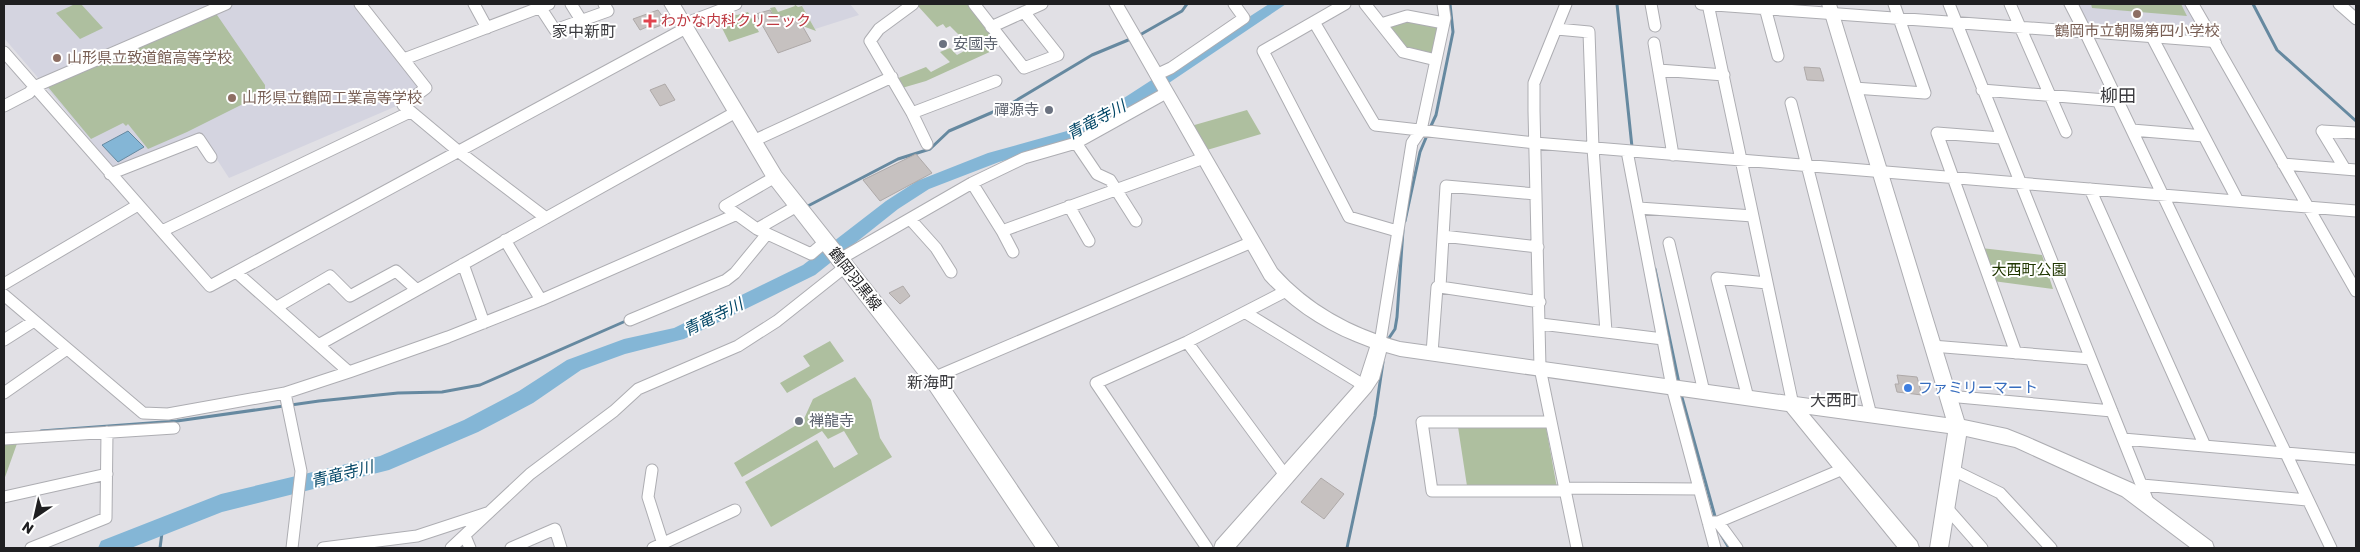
<svg xmlns="http://www.w3.org/2000/svg" width="2360" height="552" viewBox="0 0 2360 552" font-family="Rubik,'Noto Sans JP',sans-serif">
<rect width="100%" height="100%" fill="#e1e0e5"/>
<path fill="#d4d4e0" d="M4,4H219L40,80L4,38Z
M231,4H354L423,88L399,105L229,178L201,135L115,170L46,87Z
M801,4H850L859,15L815,29Z
M2078,4H2185L2201,32L2198,35L2095,27L2088,24Z"/>
<path fill="#aebf9f" d="M75,4H81L103,28L80,39L56,13Z
M794,4L798,7L802,6L816,31L773,15L770,8L775,7L778,12L795,6Z
M918,4H970L994,35L985,38L994,50L926,81L902,88L896,79L926,67L931,72L950,62L940,52L950,48L957,55L968,49L959,40L962,38L950,26L946,28L943,24L937,27L917,5Z
M2091,4H2181L2187,16L2092,8Z
M215,12L265,85V93L187,132L148,149L128,124L126,126L123,123L91,139L48,87Z
M748,12L759,32L729,42L722,28L731,25L727,18L694,29L695,25H701L731,14L737,15Z
M1408,18L1440,24L1435,55L1405,48L1386,25Z
M1247,110L1261,134L1207,150L1191,126Z
M1981,248L2042,255L2053,289L1993,281Z
M830,341L844,361L787,393L780,383L810,366L803,356Z
M855,377L871,400L880,438L892,457L771,527L745,482L817,440L834,468L858,454L844,431L828,439L822,431L742,477L734,463L803,421L813,399Z
M1458,427H1546L1557,488L1467,486Z
M19,438L4,480V439Z"/>
<path fill="#84b6d6" stroke="#6689a0" d="M128,131L144,147L118,162L102,145Z"/>
<g fill="none" stroke-linecap="round" stroke-linejoin="round">
<path stroke="#6689a0" stroke-width="3" d="M1617,4L1632,147
M2253,4L2277,50L2356,121
M1138,36L1182,11L1187,4
M1430,128L1436,115L1453,32L1450,4
M804,208L898,159L930,149L949,131L1007,106L1092,55L1133,38
M1405,221L1420,152L1428,133
M1655,269L1679,383
M1387,341L1395,329L1397,317L1403,230
M1681,394L1716,520
M41,431L177,421L319,401L398,393L442,392L480,385L628,320
M1719,531L1729,548
M160,548L163,525
M1347,548L1375,416L1383,362"/>
<path fill="#84b6d6" fill-rule="evenodd" d="M1269,4H1286L1105,126L1078,139L999,162L929,189L898,209L815,275L684,339L625,354L581,370L533,403L478,432L389,470L222,512L131,548H98L101,541L221,494L380,456L464,420L519,391L567,360L624,339L674,328L803,265L886,201L917,181L988,153L1067,131L1093,118Z"/>
</g>
<path fill="#c6c1c0" stroke="#aea9a8" d="M658,10L667,23L651,29L649,26L640,30L633,19Z
M770,10L773,15L799,20L811,41L778,53L756,14Z
M1804,67L1820,68L1824,81L1807,80Z
M665,84L675,100L660,106L650,90Z
M916,154L932,173L880,201L863,180Z
M903,286L910,296L900,304L889,293Z
M1897,375L1917,377L1922,395L1897,392L1895,384H1899Z
M1321,478L1344,494L1324,519L1301,502Z"/>
<g fill="none" stroke-linecap="round" stroke-linejoin="round">
<defs>
<path id="street" d="M360,4L426,88L403,105L458,151L546,218
M474,4L487,28
M571,4L581,20
M913,4L879,29L870,41L912,113L927,144
M974,4L1024,68L1058,55L1024,12
M1345,4L1263,51L1349,217L1397,231
M1365,4L1403,52L1436,60
M1566,4L1534,83V111L1540,368L1577,548
M1651,4L1655,26
M1701,4L2085,32L2331,548
M1708,4L1793,405
M1764,4L1778,56
M1949,4L2149,504
M2010,4L2066,132
M2339,4L2356,19
M540,7L555,30L608,11L604,4
M1314,22L1375,125L1535,143L2356,211
M684,24L736,4
M1381,24L1407,16L1444,23
M991,27L1042,4
M1557,29L1589,32L1593,148L1606,332
M2152,37L2238,201
M2214,42L2356,291
M1654,43L1673,155
M4,52L210,286L686,28
M404,59L549,4
M1659,70L1724,75
M1156,75L1171,68L1244,18L1234,4
M1854,88L1925,93L1894,4
M1982,90L2118,101
M1791,103L1871,415
M4,106L29,93L34,87L226,4
M912,113L996,81
M2132,130L2204,136
M2322,131L2345,169
M2322,131L2356,133
M2001,138L1937,133L2016,353
M753,141L892,77
M1076,143L1097,174L1110,180L1136,221
M1627,151L1672,387L1715,548
M2283,164L2356,170
M110,174L199,139L211,157
M775,177L725,206L757,229L811,254L825,242
M972,183L1002,231L1204,158
M2090,189L2205,446
M1069,206L1089,241
M1639,208L1753,216
M910,219L936,248L951,272
M757,229L797,206
M162,231L410,112
M1002,231L1013,252
M1443,236L1538,247
M505,240L541,300
M1669,243L1704,392
M847,255L972,183L1024,158L1076,143L1166,93
M463,264L484,323
M236,272L349,372
M4,284L138,205
M1440,287L1540,302
M4,295L143,413L168,414L285,393L349,372L448,337L541,300L735,215
M277,307L330,276L350,296L396,271L417,290
M1246,313L1365,386
M630,320L726,280L735,273L767,234
M1541,324L1663,339
M4,340L34,321
M1187,342L1285,475
M1380,343L1412,143L1421,130L1445,18L1443,4
M320,344L736,112
M1932,346L2091,359
M1432,353L1437,287H1440L1446,186L1536,194
M933,378L1252,242
M4,393L67,349
M285,393L301,471L292,548
M1948,396L2112,411
M1748,398L1717,278L1767,283
M1551,422H1422L1432,491H1565
M4,439L174,428
M2123,439L2356,459
M652,470L648,497L663,544
M1953,470L2000,493L2051,548
M2142,485L2307,500
M1565,488L1699,489
M4,497L107,474
M1946,507L1982,548
M1708,522H1718L1843,469
M1718,522L1737,548
M465,536L470,548
M31,548L106,518L107,432
M323,548L417,536L487,513
M451,548L530,474L614,411L638,389L738,346L777,321L845,267
M511,548L555,529L561,548
M653,548L735,510
M1207,548L1096,383L1187,342L1286,291"/>
<path id="secondary" d="M1109,4H1123L1277,269C1310,306 1353,329 1400,342L1946,418L1822,4H1836L1964,420L2007,429L2027,437L2134,484L2212,542L2214,548H2191L2122,496L2015,447L1966,436L1948,548H1930L1948,433L1809,414L1917,542L1919,548H1898L1787,411L1400,356L1386,352L1379,379L1371,391L1235,548H1214L1216,542L1359,381L1370,347C1330,333 1294,311 1265,279Z
M2064,4H2078L2090,28L2204,37L2185,4H2199L2221,42L2214,47L2085,37L2080,35Z"/>
<path id="primary" d="M664,4H680L781,172L940,372L1059,548H1036L926,384L769,182Z"/>
</defs>
<use href="#street" stroke="#adadb2" stroke-width="13"/>
<use href="#secondary" stroke="#adadb2" stroke-width="2"/>
<use href="#primary" stroke="#adadb2" stroke-width="2"/>
<use href="#street" stroke="#fff" stroke-width="11"/>
<use href="#secondary" fill="#fff" fill-rule="evenodd"/>
<use href="#primary" fill="#fff" fill-rule="evenodd"/>
</g>
<g fill="#8d6e63" stroke="#fff" stroke-width="2">
<circle cx="2137" cy="14" r="5"/>
<circle cx="57" cy="58" r="5"/>
<circle cx="232" cy="98" r="5"/>
</g>
<path fill="#e0444e" stroke="#fff" stroke-width="2" d="M647.5 13.5h5v5h5v5h-5v5h-5v-5h-5v-5h5z"/>
<g fill="#6b7280" stroke="#fff" stroke-width="2">
<circle cx="943" cy="44" r="5"/>
<circle cx="1049" cy="110" r="5"/>
<circle cx="799" cy="421" r="5"/>
</g>
<circle fill="#3f7fe0" stroke="#fff" stroke-width="2" cx="1908" cy="388" r="5"/>
<g text-anchor="middle" dominant-baseline="central" stroke-width="4" stroke-linejoin="round" paint-order="stroke">
<g font-size="15" fill="#be3a42" stroke="#fff" text-anchor="start">
<text x="661" y="21">わかな内科クリニック</text>
</g>
<g font-size="15" fill="#785e54" stroke="#fff" text-anchor="start">
<text x="2137" y="31" text-anchor="middle">鶴岡市立朝陽第四小学校</text>
<text x="67" y="58">山形県立致道館高等学校</text>
<text x="242" y="98">山形県立鶴岡工業高等学校</text>
</g>
<g font-size="15" fill="#5b616d" stroke="#fff" text-anchor="start">
<text x="953" y="44">安國寺</text>
<text x="1039" y="110" text-anchor="end">禪源寺</text>
<text x="809" y="421">禅龍寺</text>
</g>
<g font-size="15" fill="#203601" stroke="#fff">
<text x="2029" y="270">大西町公園</text>
</g>
<g font-size="15" fill="#1f1f21" stroke="#fff">
<text transform="translate(855 279) rotate(52)">鶴岡羽黒線</text>
</g>
<g font-size="15" fill="#366cbe" stroke="#fff" text-anchor="start">
<text x="1918" y="388">ファミリーマート</text>
</g>
<g font-size="16" fill="#3b3b3f" stroke="#fff">
<text x="584" y="31">家中新町</text>
<text x="931" y="382">新海町</text>
<text x="1834" y="400">大西町</text>
</g>
<g font-size="16" font-style="italic" fill="#024666" stroke="#fff">
<text transform="translate(1096 120) rotate(-28)">青竜寺川</text>
<text transform="translate(713 317) rotate(-26)">青竜寺川</text>
<text transform="translate(342 474) rotate(-14)">青竜寺川</text>
</g>
<g font-size="18" fill="#3b3b3f" stroke="#fff">
<text x="2118" y="96">柳田</text>
</g>
</g>
<rect width="2360" height="552" fill="none" stroke="#1f1f21" stroke-width="10"/>
<g transform="translate(35 517) rotate(214)" stroke="#ffffff" stroke-width="4" paint-order="stroke">
<path d="M0-4L9 19L0 12L-9 19Z" fill="#1f1f21"/>
<text y="-8" font-size="14" font-weight="bold" text-anchor="middle" fill="#1f1f21">N</text>
</g>
</svg>
